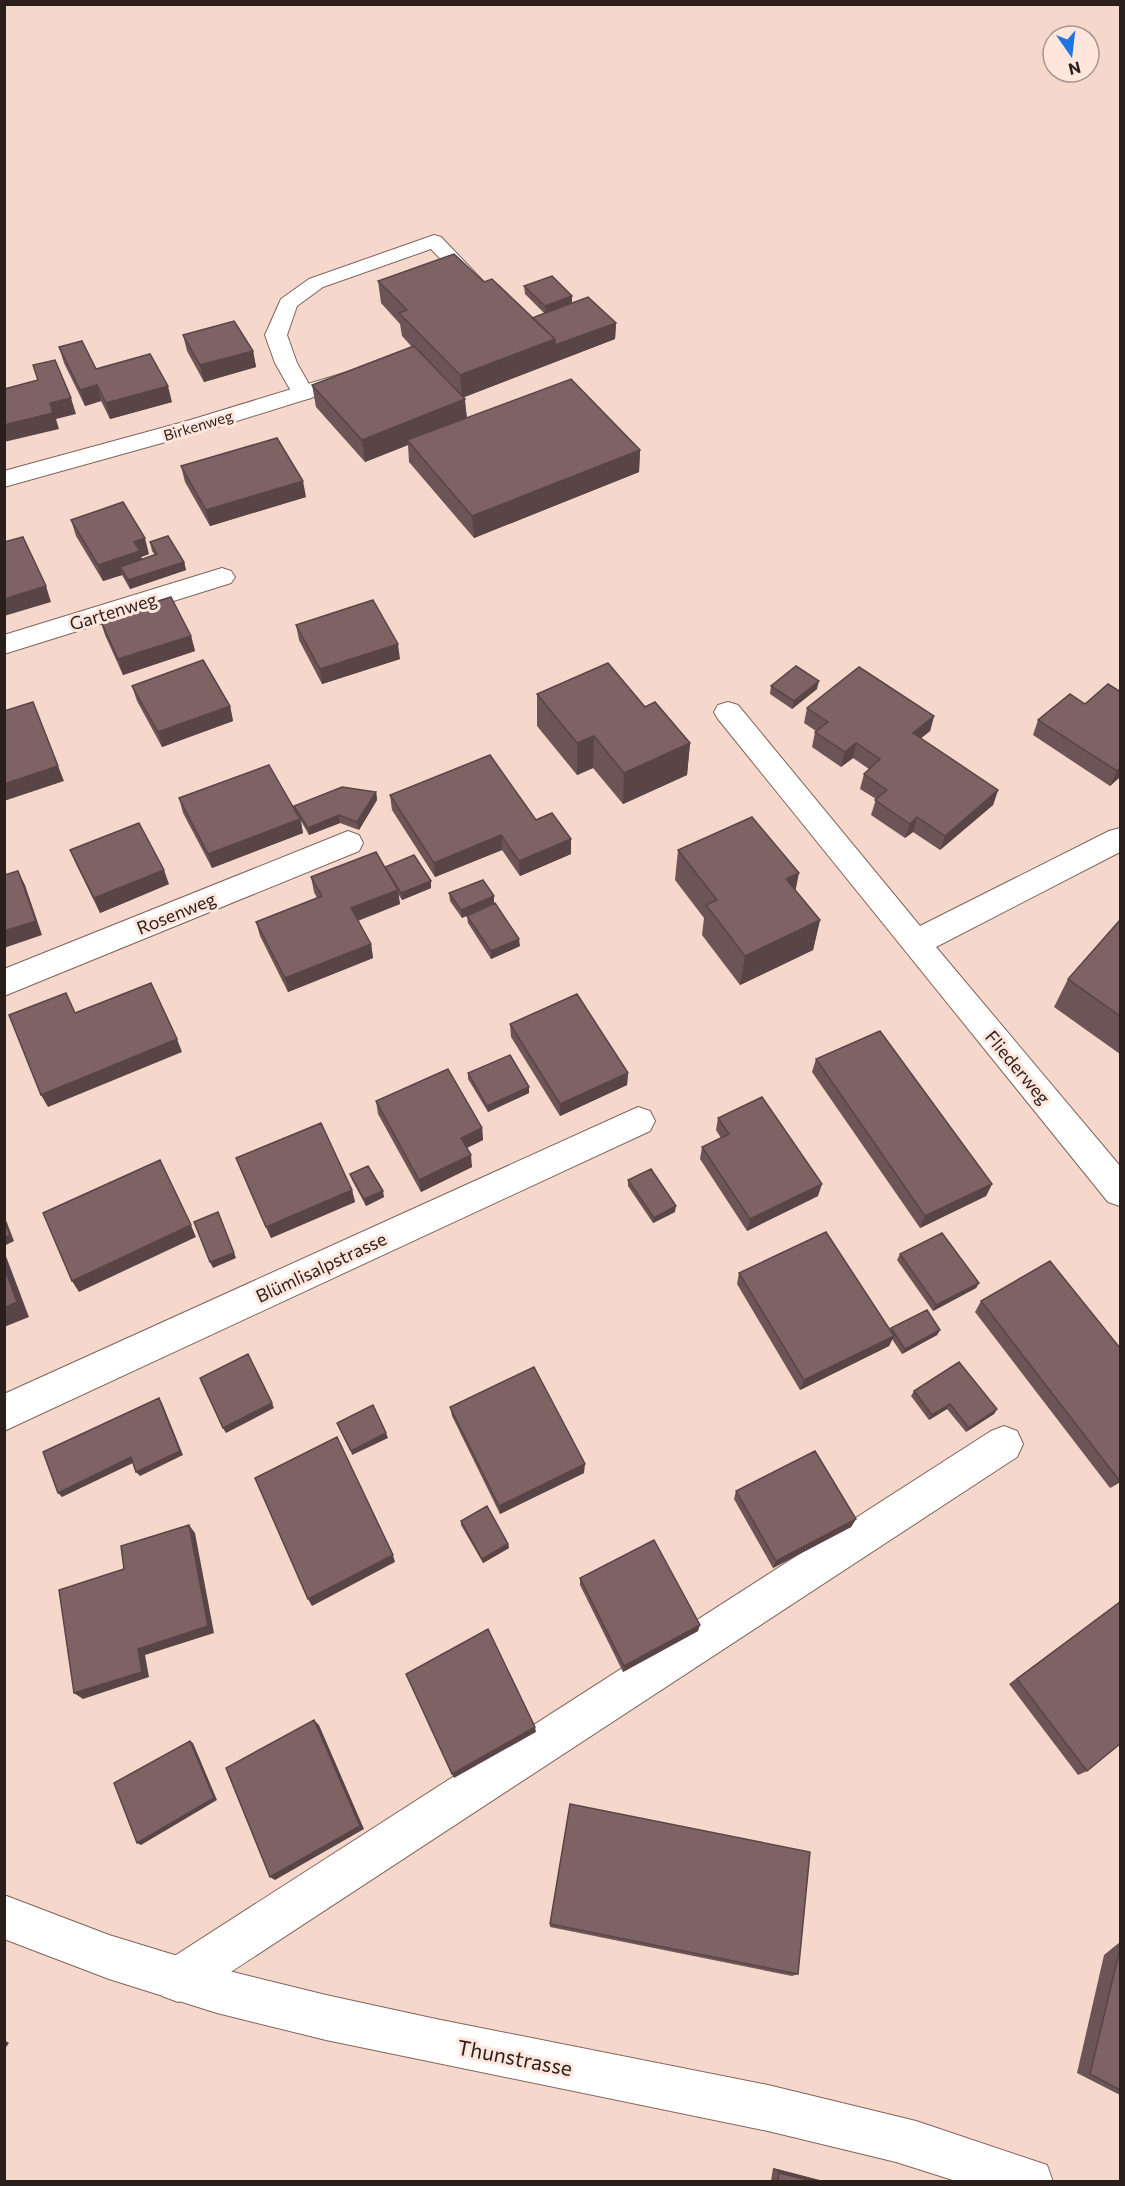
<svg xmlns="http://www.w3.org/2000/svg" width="1125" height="2186" viewBox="0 0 1125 2186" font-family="Commissioner,sans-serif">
<rect width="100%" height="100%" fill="#f6d7cb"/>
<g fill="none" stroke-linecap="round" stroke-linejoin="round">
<defs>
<path id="service" d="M434,235L441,237L484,282L487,286L484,290L477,292L470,290L431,249L323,287L297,306L287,335L297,363L314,393L311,398L303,400L295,398L275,363L265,335L281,299L309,279Z"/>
<path id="minor" d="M357,369L365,371L369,376L365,381L205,431L4,487V471L187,421Z
M222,568L231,571L235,577L231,583L4,654V635Z
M728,702L738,705L920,926L1109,831L1120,828V852L936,947L1120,1166V1206L1108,1202L718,719L714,712L718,705Z
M348,831L359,835L363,843L359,851L4,996V969Z
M638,1107L650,1111L655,1121L650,1131L4,1431V1394Z
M1004,1426L1017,1431L1023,1444L1017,1457L194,1996L178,2002L162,1996L156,1980L162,1964L991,1431Z"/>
<path id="secondary" d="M4,1895L109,1935L217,1968L326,1995L436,2019L768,2085L916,2121L1047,2165L1053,2182H959L896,2162L768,2131L326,2040L217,2013L109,1979L4,1939Z"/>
</defs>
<use href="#service" stroke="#7f655b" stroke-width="2"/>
<use href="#minor" stroke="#7f655b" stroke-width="2"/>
<use href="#secondary" stroke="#7f655b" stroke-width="2"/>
<use href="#service" fill="#fff" fill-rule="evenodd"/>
<use href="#minor" fill="#fff" fill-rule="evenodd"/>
<use href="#secondary" fill="#fff" fill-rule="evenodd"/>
</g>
<path fill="#6d5456" d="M378,281L484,282L532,318L544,313L525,294L524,286L572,303L616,323L615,339L464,397L467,418L640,450L639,472L474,538L409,462L408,445L365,462L316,407L312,385L412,347L402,336L400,324L381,303Z
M183,335L253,351L256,367L204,382L187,351Z
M59,347L96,369L172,402L110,419L101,401L85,406L64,363Z
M181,466L306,497L210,526L185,482Z
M71,520L149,554L141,557L142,559L155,555L152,551L150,542L184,562L186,570L130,589L122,575L103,581L76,536Z
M100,619L191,636L195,651L123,675L105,635Z
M296,625L400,659L322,684L299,640Z
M132,686L230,706L233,721L162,747L137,701Z
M771,686L817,689L792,709L770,694Z
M1120,690V777L1110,786L1033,735L1038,720Z
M537,694L645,707L690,743L687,775L623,804L593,768L577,775L537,726Z
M807,708L934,716L930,731L921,738L998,790L993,805L940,850L913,832L905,838L871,815L876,799L860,789L864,774L869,769L853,758L841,767L812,747L815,732L816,731L804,723Z
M376,792L377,800L359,830L340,823L309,835L301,821L303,833L212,868L183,813L179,798L295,810L294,806Z
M390,795L536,820L571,854L520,876L502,850L435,877L392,810Z
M70,850L169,884L100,913L76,864Z
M678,850L795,890L820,920L813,950L740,985L702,935L704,918L675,880Z
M385,869L431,888L402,900L398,894L400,904L358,921L371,944L373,958L288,992L260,936L256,922L317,898L314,892L311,877Z
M449,893L494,903L462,918L450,901Z
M467,916L520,946L491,959L468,923Z
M1120,920V1054L1054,1007L1068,979Z
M510,1024L628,1073L627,1085L560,1116L511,1037Z
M816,1059L992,1184L986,1196L920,1228L812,1072Z
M468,1073L529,1093L488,1112L468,1079Z
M376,1101L482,1128L483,1140L467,1148L472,1167L421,1192L378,1114Z
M718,1118L818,1196L747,1231L700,1159L702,1147L721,1138L716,1130Z
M236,1158L352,1190L355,1202L271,1238Z
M350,1174L384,1197L366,1206L352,1180Z
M628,1180L675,1212L653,1223L628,1186Z
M900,1254L979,1283L976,1288L933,1311L897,1260Z
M739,1273L890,1330L891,1328L940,1330L937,1335L902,1354L892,1339L889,1346L800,1390L737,1284Z
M981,1301L1120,1348V1482L1110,1488L975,1312Z
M914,1391L997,1409L994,1414L966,1432L947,1409L929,1420L911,1396Z
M450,1407L584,1473L500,1514L452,1416Z
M736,1491L856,1519L851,1527L773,1568L734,1499Z
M461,1521L508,1544L509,1548L483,1563L461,1525Z
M580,1578L698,1631L623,1672L580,1585Z
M1120,1602L1087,1771L1078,1775L1009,1684Z
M550,1924L798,1974L792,1976L550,1927Z
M1120,1942V2095L1077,2073L1104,1955Z
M773,2168L823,2181H771Z"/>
<path fill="#594546" d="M572,296V304L545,314V306Z
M616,323L615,339L462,398L460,375L555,339Z
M253,351L256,367L204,382L200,365Z
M97,385L101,401L85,406L80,390Z
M168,386L172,402L110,419L106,403Z
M71,398L76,414L56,419L59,429L4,442V425L50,403Z
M465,399L467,421L407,440L408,445L365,462L362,440Z
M640,450L639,472L474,538L472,516Z
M303,481L306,497L210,526L206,510Z
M145,538L149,554L141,557L144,567H120L122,575L103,581L98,565L134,542Z
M184,562L186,570L130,589L128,580Z
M46,586L51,602L4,616V599Z
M191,636L195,651L123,675L118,659Z
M398,644L400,659L322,684L320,669Z
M819,681L817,689L792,709L794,701Z
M33,702L64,781L4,801V784Z
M230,706L233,721L162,747L158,732Z
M934,716L930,731L909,748L913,733Z
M594,736L593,768L577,775V743Z
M690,743L687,775L623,804L624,773Z
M856,743L853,758L841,767L845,752Z
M1120,768V777L1110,786L1117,771Z
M998,790L993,805L940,850L945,836Z
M376,792L377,800L359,830L357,822Z
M339,815L340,823L309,835L308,828Z
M917,817L913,832L905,838L910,824Z
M300,819L303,833L212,868L208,854Z
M501,835L502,850L435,877L434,863Z
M571,839V854L520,876L519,861Z
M164,870L169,884L100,913L94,898Z
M18,871L25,885L42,935L4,948V931Z
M799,873L793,903L786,879Z
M431,881V888L402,900L401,893Z
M398,890L400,904L353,922L351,908Z
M494,896V903L462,918L461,910Z
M820,920L813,950L740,985L745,956Z
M519,939L520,946L491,959V951Z
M371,944L373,958L288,992L285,978Z
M177,1039L182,1052L48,1107L41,1095Z
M628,1073L627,1085L560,1116V1104Z
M529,1087V1093L488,1112L487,1106Z
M482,1128L483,1140L462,1150L461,1138Z
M471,1155L472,1167L421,1192L419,1180Z
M822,1184L818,1196L747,1231L750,1219Z
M992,1184L986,1196L920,1228L925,1216Z
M352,1190L355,1202L271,1238L266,1227Z
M383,1191L384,1197L366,1206L364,1199Z
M676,1206L675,1212L653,1223L654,1218Z
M218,1212L236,1258L213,1268L210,1262Z
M4,1215L14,1241L4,1246Z
M191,1225L196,1237L79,1292L72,1281Z
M4,1251L29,1317L4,1327Z
M979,1283L976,1288L933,1311L936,1305Z
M940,1330L937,1335L902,1354L905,1349Z
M894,1336L889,1346L800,1390L804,1380Z
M159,1398L162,1403L183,1455L140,1476L136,1472Z
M272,1403L274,1408L226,1433L223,1428Z
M950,1404L947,1409L929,1420L932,1415Z
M997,1409L994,1414L966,1432L969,1428Z
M386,1433L388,1438L352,1455L351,1451Z
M131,1457L135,1462L62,1497L58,1493Z
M585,1464L584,1473L500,1514L499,1506Z
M1120,1479V1482L1110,1488L1119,1480Z
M856,1519L851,1527L773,1568L776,1561Z
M189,1525L195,1533L214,1633L145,1655L149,1677L83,1699L74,1693L138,1649Z
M508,1544L509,1548L483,1563L482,1559Z
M393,1555L395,1562L312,1606L308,1599Z
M700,1625L698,1631L623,1672L624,1666Z
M314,1720L319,1725L364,1829L275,1880L270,1877Z
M535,1727L536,1732L454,1778L452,1774Z
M190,1741L193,1743L217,1800L141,1845L137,1843Z
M4,2040L9,2043L4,2050Z
M773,2168L823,2181H813L779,2173Z"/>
<path fill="#7f6264" stroke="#594546" stroke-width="1.5" d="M454,254L484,282L492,279L555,339L460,375L399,313L407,310L378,281Z
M552,276L572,296L545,306L524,286Z
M588,297L616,323L555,345V339L532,318Z
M234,321L253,351L200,365L183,335Z
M82,341L96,369L150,354L168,386L106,403L97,385L80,390L59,347Z
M414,346L465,399L362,440L312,385Z
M55,360L71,398L50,403L53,413L4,425V389L38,380L33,365Z
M571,379L640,450L472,516L407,440Z
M277,438L303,481L206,510L181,466Z
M123,502L145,538L134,542L140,551L98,565L71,520Z
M168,536L184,562L128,580L120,567L157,554L150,542Z
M23,537L46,586L4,599V542Z
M171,597L191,636L118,659L100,619Z
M373,600L398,644L320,669L296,625Z
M203,660L230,706L158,732L132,686Z
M608,663L645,707L655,702L690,743L624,773L594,736L577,743L537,694Z
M796,666L819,681L794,701L771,686Z
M859,667L934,716L913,733L998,790L945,836L917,817L910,824L875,800L887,790L864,774L880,759L856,743L845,752L815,732L828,722L807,708Z
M1108,684L1119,691L1120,690V768L1117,771L1038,720L1070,694L1085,704Z
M33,702L58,766L4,784V711Z
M490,755L536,820L552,813L571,839L519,861L501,835L434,863L390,795Z
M269,765L300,819L208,854L179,798Z
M342,787L376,792L357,822L339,815L308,828L294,806Z
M752,817L799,873L786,879L820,920L745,956L706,905L717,900L678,850Z
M139,823L164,870L94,898L70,850Z
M376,852L398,890L351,908L371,944L285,978L256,922L322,896L311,877Z
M414,855L431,881L401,893L385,867Z
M18,871L36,921L4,931V875Z
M483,880L494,896L461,910L449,893Z
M495,903L519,939L491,951L467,916Z
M1120,920V1016L1068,979Z
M151,983L177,1039L41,1095L9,1015L66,993L75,1013Z
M577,994L628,1073L560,1104L510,1024Z
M880,1031L992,1184L925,1216L816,1059Z
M510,1055L529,1087L487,1106L468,1073Z
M448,1069L482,1128L461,1138L471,1155L419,1180L376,1101Z
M762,1097L822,1184L750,1219L702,1147L729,1134L718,1118Z
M321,1123L352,1190L266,1227L236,1158Z
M160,1160L191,1225L72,1281L43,1213Z
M368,1166L383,1191L364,1199L350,1174Z
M651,1169L676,1206L654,1218L628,1180Z
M218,1212L234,1253L210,1262L194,1222Z
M4,1220L10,1235L4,1238Z
M826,1232L894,1336L804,1380L739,1273Z
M942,1233L979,1283L936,1305L900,1254Z
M1050,1261L1120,1348V1479L1119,1480L981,1301Z
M4,1267L17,1302L4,1308Z
M927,1310L940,1330L905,1349L891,1328Z
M248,1354L272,1403L223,1428L200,1378Z
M959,1362L997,1409L969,1428L950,1404L932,1415L914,1391Z
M534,1367L585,1464L499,1506L450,1407Z
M159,1398L180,1451L136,1472L131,1457L58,1493L43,1452Z
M373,1405L386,1433L351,1451L337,1423Z
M337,1437L393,1555L308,1599L255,1478Z
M815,1451L856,1519L776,1561L736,1491Z
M487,1506L508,1544L482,1559L461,1521Z
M189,1525L208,1626L138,1649L142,1672L74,1693L59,1590L124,1569L121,1546Z
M654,1540L700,1625L624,1666L580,1578Z
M1120,1602V1744L1087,1771L1017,1679Z
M488,1629L535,1727L452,1774L406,1674Z
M314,1720L360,1826L270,1877L226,1768Z
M190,1741L214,1798L137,1843L114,1783Z
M570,1804L810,1852L798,1974L550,1924Z
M1120,1952V2090L1090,2074L1119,1953Z
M779,2173L813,2181H778Z"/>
<g text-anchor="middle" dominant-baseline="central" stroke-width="6" stroke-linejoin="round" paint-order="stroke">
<g font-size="15" fill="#2a1f1b" stroke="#ffe6dc">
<text transform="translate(198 425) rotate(-17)">Birkenweg</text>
</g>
<g font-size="18" fill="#2a1f1b" stroke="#ffe6dc">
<text transform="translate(113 611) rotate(-17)">Gartenweg</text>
<text transform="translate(176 913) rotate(-22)">Rosenweg</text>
<text transform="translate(1018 1067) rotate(50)">Fliederweg</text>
<text transform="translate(321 1267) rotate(-25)">Blümlisalpstrasse</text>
</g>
<g font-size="21" fill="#2a1f1b" stroke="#ffe6dc">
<text transform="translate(515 2057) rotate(11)">Thunstrasse</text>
</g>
</g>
<rect width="1125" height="2186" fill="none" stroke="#2a1f1b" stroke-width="12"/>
<g transform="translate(1071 54) rotate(166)"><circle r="28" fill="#ffe6dc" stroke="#aa968f" stroke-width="1.5"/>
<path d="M0-4.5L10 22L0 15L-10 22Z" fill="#1d75de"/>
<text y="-9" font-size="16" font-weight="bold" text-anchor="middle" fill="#2a1f1b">N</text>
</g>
</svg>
